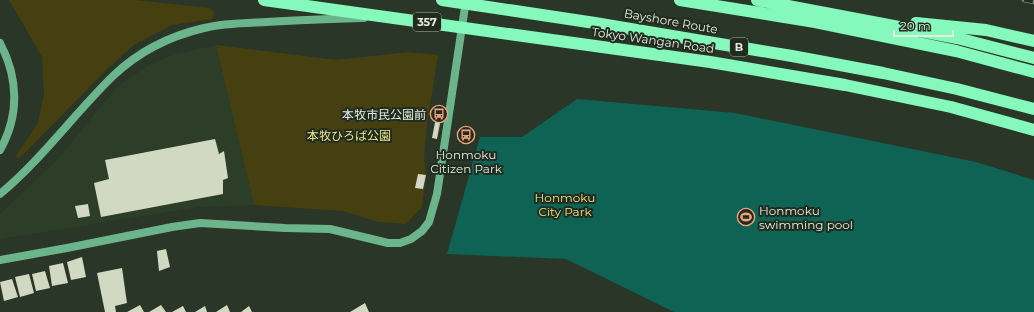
<svg xmlns="http://www.w3.org/2000/svg" width="1034" height="312" viewBox="0 0 1034 312" font-family="Montserrat,'Noto Sans JP',sans-serif">
<rect width="100%" height="100%" fill="#2a3627"/>
<path fill="#2c3d28" d="M216,45L254,205L200,207L0,239V214L58,159L117,87L150,64L176,54Z"/>
<path fill="#464010" d="M9,0H135L210,8L214,14L212,19L172,25L134,45L107,69L19,159L16,156L38,123L44,94L42,57Z
M216,45L336,60L409,52L438,55L427,124L424,157L426,174L422,207L406,224L378,222L343,211L254,205Z"/>
<path fill="#0e6355" d="M577,99L735,113L976,162L1034,180V312H674L566,259L447,254L480,137H522Z"/>
<path fill="#d2d9c2" d="M437,112L442,113L437,139L432,138Z
M215,139L219,154L224,151L228,178L223,180V194L101,217L94,183L109,179L105,160Z
M418,174L426,175L423,189L415,188Z
M88,204L90,216L78,218L75,206Z
M166,249L170,267L159,271L157,251Z
M82,257L86,277L71,280L67,262Z
M63,263L68,283L52,286L49,266Z
M122,268L127,303L115,306L116,312H105L97,273Z
M45,271L50,288L36,291L32,274Z
M29,274L34,293L20,297L15,277Z
M12,279L18,297L4,301L0,282Z
M365,303L369,312H350Z
M140,305L144,312H127Z
M161,305L166,312H149Z
M227,305L230,312H216Z
M183,306L186,312H172Z
M205,306L207,312H195Z
M249,306L252,312H241Z"/>
<g fill="none" stroke-linecap="round" stroke-linejoin="round">
<path stroke="#6cb48c" stroke-width="8" d="M0,43C18,77 20,115 0,150
M0,194C42,159 74,114 113,76C138,52 170,36 204,28C224,23 246,23 267,22C299,20 332,19 364,18
M0,260L67,248L172,227L200,223L285,228L330,229L388,243H400L411,239L422,231L429,222L437,194L466,0"/>
<path stroke="#84f9bb" stroke-width="12" d="M264,0L710,62L845,85L951,107L1034,130
M442,0L595,23L792,56L883,73L957,89L1034,109
M680,0L815,22L956,51L1034,72
M757,0L957,38L1034,58
M916,23L986,30L1034,41"/>
<defs>
<path id="rail" d="M1024,0L1034,2"/>
</defs>
<use href="#rail" stroke="#7e887c" stroke-width="4.5"/>
<use href="#rail" stroke="#202c1d" stroke-width="3" stroke-dasharray="9" stroke-linecap="butt"/>
</g>
<defs>
<symbol id="bus-ring" viewBox="-11 -11 22 22"><circle r="9.5" fill="#202c1d" stroke="#f1a17c" stroke-width="1.5"/><path d="M-5-6H5V4H4V6H2V4H-2V6H-4V4H-5ZM-3.5-4V0h7V-4ZM-3.5 1.2v1.5H-2V1.2ZM2 1.2v1.5H3.5V1.2Z" fill="#f1a17c"/></symbol>
<symbol id="stadium-ring" viewBox="-11 -11 22 22"><circle r="9.5" fill="#202c1d" stroke="#f1a17c" stroke-width="1.5"/><path d="M0-5a6.5 5 0 1 0 0 10a6.5 5 0 1 0 0-10ZM-3.5-1.8h7v3.6h-7Z" fill="#f1a17c"/></symbol>
</defs>
<g fill-rule="evenodd">
<use href="#bus-ring" x="429" y="104" width="20" height="20"/>
<use href="#bus-ring" x="456" y="125" width="20" height="20"/>
<use href="#stadium-ring" x="736" y="207" width="20" height="20"/>
</g>
<g text-anchor="middle" dominant-baseline="central" stroke-width="4" stroke-linejoin="round" paint-order="stroke">
<g fill="#202c1d" stroke="#a9b2a7" stroke-width="1">
<rect x="413" y="13" width="28" height="18" rx="3"/>
<rect x="730" y="38" width="18" height="18" rx="3"/>
</g>
<g font-size="11" font-weight="bold" fill="#e4ece2">
<text x="427" y="22">357</text>
<text x="739" y="47">B</text>
</g>
<g font-size="12" fill="#e4ece2" stroke="#202c1d">
<text transform="translate(671 21) rotate(10)">Bayshore Route</text>
<text transform="translate(653 40) rotate(8)">Tokyo Wangan Road</text>
</g>
<g font-size="12" fill="#e4ece2" stroke="#202c1d" text-anchor="end">
<text x="426" y="114">本牧市民公園前</text>
<text x="466" y="154" text-anchor="middle">Honmoku<tspan x="466" dy="14">Citizen Park</tspan></text>
<text x="759" y="210" text-anchor="start">Honmoku<tspan x="759" dy="14">swimming pool</tspan></text>
</g>
<g font-size="12" fill="#ede28b" stroke="#202c1d">
<text x="349" y="135">本牧ひろば公園</text>
<text x="565" y="197">Honmoku<tspan x="565" dy="14">City Park</tspan></text>
</g>
</g>
<path d="M894 30v6h59v-6" fill="none" stroke="#e4ece2" stroke-width="2"/>
<text x="900" y="30" font-size="12" fill="#e4ece2" stroke="#202c1d" stroke-width="3" paint-order="stroke">20 m</text>
</svg>
